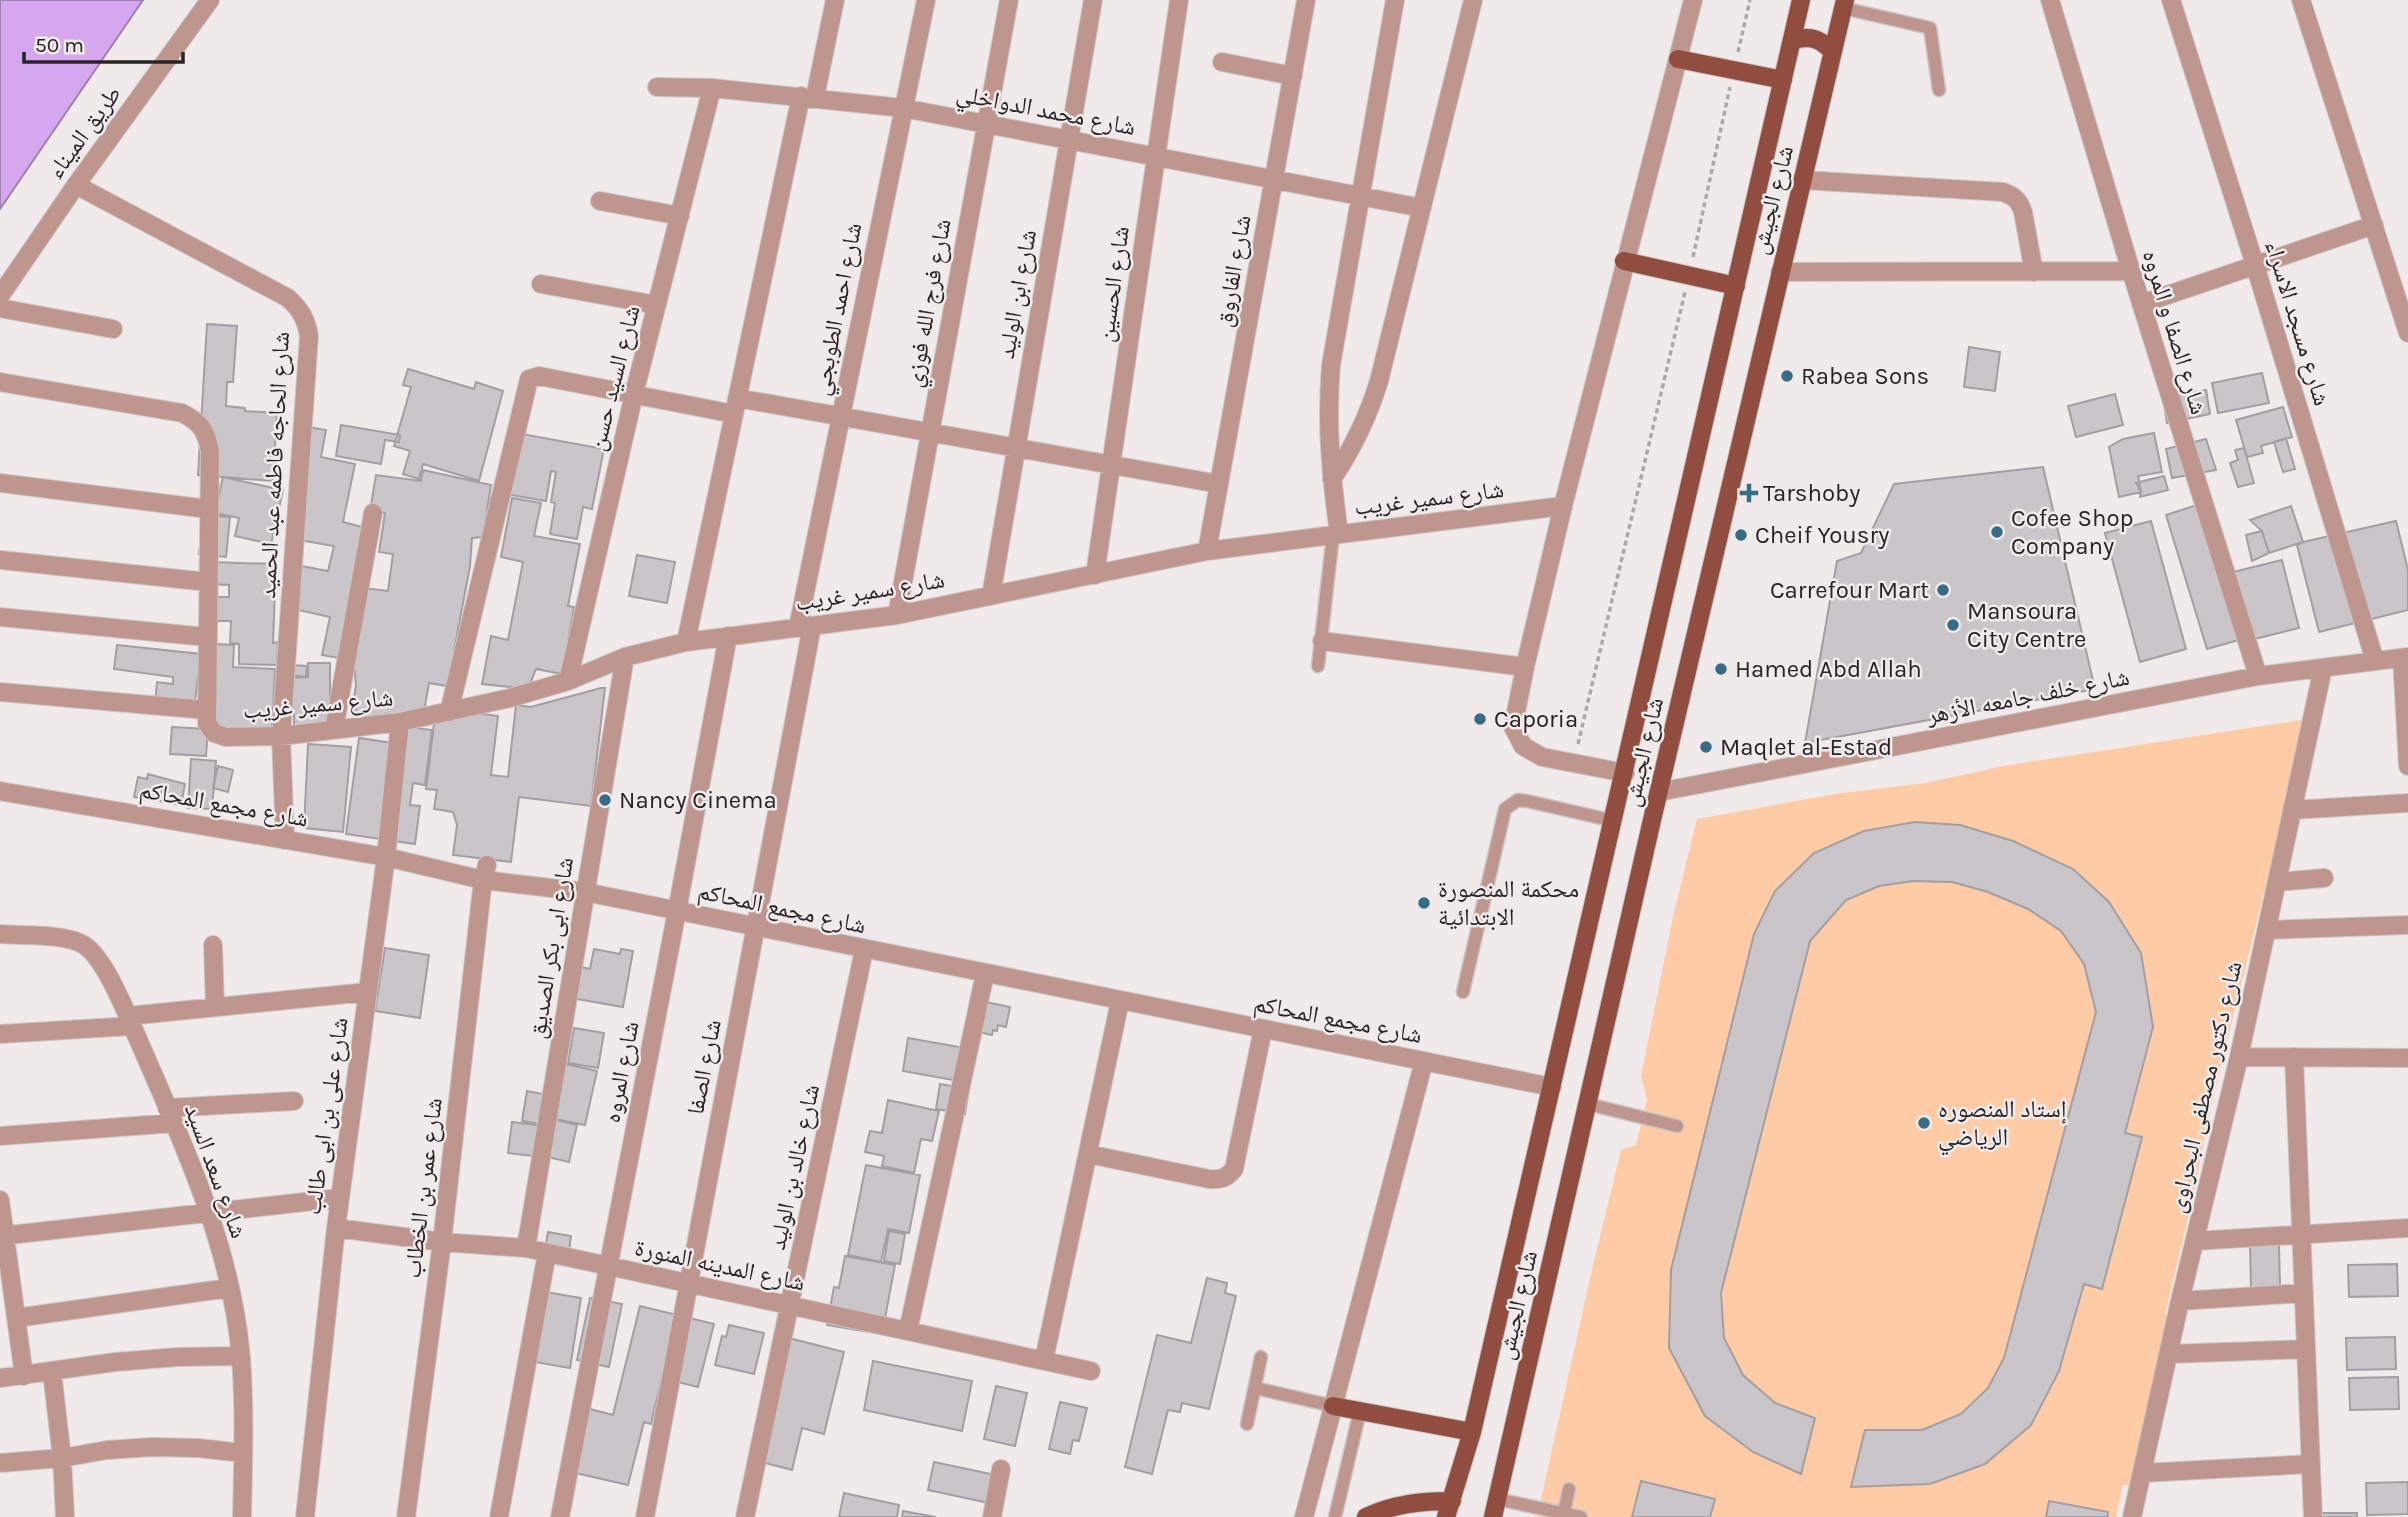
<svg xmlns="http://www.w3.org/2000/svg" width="2408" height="1517" viewBox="0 0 2408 1517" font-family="Karla,'Noto Naskh Arabic',sans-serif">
<rect width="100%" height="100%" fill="#f0eaeb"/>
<path fill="#fdcca7" d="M2307,719L2212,1102L2191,1206L2165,1314L2168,1315L2130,1486L2123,1485L2116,1517H1537L1591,1274L1621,1150L1636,1145L1647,1100L1641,1076L1673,917L1697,819L1835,794L1925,783L2003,766Z"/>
<path fill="#d5a7ee" stroke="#a080b1" stroke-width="2" d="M0,0H143L0,209Z"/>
<path fill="#cac5c8" stroke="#a29ea1" stroke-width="2" d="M207,324L237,326L233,382H227L226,406L245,408V411L277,413L273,481L198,475Z
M1969,347L2000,352L1995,391L1964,387Z
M408,369L474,389L476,382L503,391L479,481L423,464L419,479L403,474L410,451L394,446L411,387L403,385Z
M2262,373L2269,403L2218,413L2212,383Z
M2206,390L2210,414L2167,423L2163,398Z
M2115,394L2123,425L2076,437L2068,406Z
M2283,407L2292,437L2261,446L2263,453L2247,457L2236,420Z
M341,425L400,435L399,442L385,440L381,464L336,456Z
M308,427L326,430L321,457L355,464L343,522L366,528L345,659L322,655L330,617L294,609L296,565L328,571L334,546L299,540Z
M511,432L604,449L592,509L583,507L577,539L550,534L555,503L551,502L556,472L551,471L546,501L499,493Z
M2154,433L2162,472L2138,476L2141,492L2119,497L2109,447L2123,439Z
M2286,438L2295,469L2283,472L2274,442Z
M2206,439L2216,470L2172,478L2166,449Z
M2244,448L2254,483L2238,487L2230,463L2238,460L2235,450Z
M2043,467L2095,689L1805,743L1837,561L1861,553L1894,484Z
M423,470L491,485L483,537L472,538L470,566L454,651L456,663L452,687L429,683L424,711L357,720L354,698L356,684L352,650L364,588L388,591L393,554L379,552L385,513L370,511L376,475L421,481Z
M2164,476L2168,490L2140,497L2141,492L2136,483Z
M223,477L283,490L271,544L235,536L239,518L215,513Z
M512,498L541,503L534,536L580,544L568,606L574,607L562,674L536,669L528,689L482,684L491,636L508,640L523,562L501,557Z
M2197,505L2239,640L2207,649L2166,515Z
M2291,506L2303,542L2269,553L2262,531L2250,520Z
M204,515L230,517L226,557L199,554Z
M2151,521L2186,649L2140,662L2105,533Z
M2396,521L2408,570V610L2319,632L2297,545L2303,542Z
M2262,531L2269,553L2252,561L2246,535Z
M637,555L675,562L667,603L629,596Z
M2282,560L2299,628L2250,640L2233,572Z
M209,562L276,564L273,643L278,642L277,665L239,664V644L230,643L231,621H213L214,597H229V585L208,584Z
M215,644L234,645L233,667L275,669L272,731L214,730Z
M117,645L201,654L194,709L155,704L157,682L173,684V677L114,669Z
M308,663H330V729H294V714H287V678L308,677Z
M290,665L307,666L306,677L290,675Z
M601,688H605L591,806L519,797L511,862L453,855L457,825L453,812L434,809L437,790L426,789L434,724L476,713L498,716L491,775L508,777L516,705L531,707Z
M395,725L432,730L425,785L413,783L410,805L420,806L415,844L346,834L359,738L393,743Z
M172,727L208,729L206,756L170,754Z
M308,744L351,747L343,832L304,828Z
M191,759L216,761L212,809L188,808Z
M218,766L233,770L228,792L213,788Z
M148,774L185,784L181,805L160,801L162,789L156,788L153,801L134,797L138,777L147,779Z
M1915,822L1960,825L2013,841L2073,869L2109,902L2141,953L2153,1027L2125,1133L2142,1137L2102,1289L2084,1284L2059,1371L2031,1425L1985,1464L1930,1484L1851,1487L1865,1430H1922L1961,1414L1988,1388L2004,1358L2096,1012L2084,964L2061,931L2028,909L1988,892L1952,882L1913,881L1879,886L1846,900L1810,941L1721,1293L1724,1338L1743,1375L1775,1403L1815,1418L1801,1474L1753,1452L1705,1416L1669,1348L1671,1270L1754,934L1775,891L1814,853L1864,831Z
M385,948L429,955L420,1018L375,1011Z
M594,949L620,954L621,949L633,951L623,1007L571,998L577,966L590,969Z
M981,1001L1010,1007L1006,1027L998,1025L997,1031L993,1030L992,1035L974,1031Z
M574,1028L604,1033L598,1068L568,1063Z
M908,1038L965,1048L959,1081L903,1071Z
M566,1064L597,1071L585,1125L554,1119Z
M940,1084L969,1089L965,1114L936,1109Z
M527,1091L543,1094L538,1124L522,1121Z
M888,1100L939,1111L932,1141L921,1139L914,1173L882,1166L884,1156L865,1152L870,1131L882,1133Z
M556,1120L577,1125L569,1162L548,1157Z
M512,1122L545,1126L541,1157L508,1153Z
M866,1165L920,1175L909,1233L888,1229L881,1262L848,1255Z
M889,1231L905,1234L900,1264L884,1261Z
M548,1232L571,1236L567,1266L543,1262Z
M2250,1245H2279L2280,1287L2251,1288Z
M845,1256L895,1265L882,1334L827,1325L834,1287L839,1288Z
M2397,1264L2398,1296L2349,1297L2348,1265Z
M1207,1278L1227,1283L1225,1293L1236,1296L1209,1409L1182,1403L1180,1412L1168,1410L1152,1474L1125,1467L1157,1335L1191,1343Z
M546,1292L581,1298L570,1368L535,1362Z
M590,1298L622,1304L609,1367L577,1360Z
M640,1306L714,1324L698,1387L662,1378L651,1424L644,1422L628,1485L571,1472L586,1408L613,1415Z
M729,1325L764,1333L754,1374L715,1365L722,1336L726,1337Z
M781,1336L844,1352L824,1434L802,1428L792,1470L750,1459Z
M2395,1337L2396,1369L2347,1370L2346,1338Z
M873,1361L972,1381L962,1431L864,1410Z
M2398,1377L2399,1409L2350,1410L2349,1378Z
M996,1386L1027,1393L1015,1446L984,1439Z
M1060,1402L1087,1408L1079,1441L1073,1440L1070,1454L1049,1449Z
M934,1462L1000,1476L994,1504L928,1490Z
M1641,1481L1715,1499L1710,1517H1632Z
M2408,1482V1514L2367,1515L2366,1483Z
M844,1493L899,1505L897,1517H839Z
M2049,1501L2108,1512L2107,1517H2046Z
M903,1511L936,1517H902Z
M2320,1513H2357V1517H2320Z"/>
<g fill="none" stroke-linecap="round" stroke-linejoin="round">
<defs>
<path id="service" d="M1843,8L1930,28L1939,90
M1318,666L1333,535
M1463,992L1505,809L1518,800L1527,801L1614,821
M1588,1104L1677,1126
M1255,1388L1333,1406
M1247,1424L1261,1357
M1497,1499L1581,1517
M1335,1517L1360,1411
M1563,1517L1569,1489"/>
<path id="minor" d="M2050,0L2131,271L2258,676
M2171,0L2255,265L2375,661
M2301,0L2408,333
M1222,62L1293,76
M657,87L712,88L903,108L1422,208
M815,97L835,0
M1802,180L2003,192C2014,196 2019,200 2023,212L2034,272
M76,185L288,298C301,310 306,319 309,336L281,736L285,840
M600,201L680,216
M1780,272L2131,271
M541,284L657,305
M2141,304L2374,225
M0,308L113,329
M0,382L182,413C200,422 206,430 210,451L207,723L214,733L226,737L281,736L400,722L510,698L568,681L625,657L686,642L897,615L1207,551L1563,506
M737,398L1219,484
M1332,479C1353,448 1368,417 1379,381L1473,0
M0,483L208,509
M1339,534C1331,474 1326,426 1331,365L1395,0
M1207,551L1306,0
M0,560L208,582
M1095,575L1179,0
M991,596L1093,0
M897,615L1009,0
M0,617L207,637
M798,627L926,0
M1322,641L1525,667
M686,642L801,96
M2402,658L2408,766
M568,681L634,394L712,88
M0,692L207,710
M449,712L529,379L539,376L734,414
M334,729L373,513
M1659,792L2258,676L2408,657
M2292,810L2408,803
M2277,882L2324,878
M2267,930L2408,925
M0,934C23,936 65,933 84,945C107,960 129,1020 141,1046C184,1145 232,1248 241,1358C245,1410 243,1464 242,1517
M213,945L215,1007
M128,1016L367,992
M0,1034L132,1026
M2239,1057L2408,1058
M2294,1057L2313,1517
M167,1108L294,1101
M0,1136L174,1123
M1088,1154L1209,1179C1221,1180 1227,1178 1234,1169L1263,1029
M0,1200L24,1376
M336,1228L442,1242L526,1248L1091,1371
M0,1236L340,1198
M2195,1241L2408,1228
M526,1248L625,657
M2180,1301L2304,1293
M16,1318L229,1288
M908,1331L985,974
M2169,1354L2306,1349
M1044,1360L1120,1001
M52,1372L62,1458L65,1517
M0,1378L115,1362L178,1357L241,1356
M0,1463L62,1458L107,1450L152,1447L198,1448L243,1453
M2142,1473L2310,1464
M305,1517L336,1228L386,857L400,722
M406,1517L442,1242L483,880L487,865
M499,1517L547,1253
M560,1517L677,911L728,636
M645,1517L812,626
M745,1517L864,950
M992,1517L1001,1469
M2132,1517L2180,1301L2239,1057L2323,668"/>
<path id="tertiary" d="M0,296L76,185L210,0
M1625,773L1542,757L1523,746L1513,727L1525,667L1563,506L1693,0
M0,791L386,857L483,880L585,892L1552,1087
M1304,1517L1424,1061"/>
<path id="primary" d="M1792,41C1809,35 1820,38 1833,52
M1678,59L1783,80
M1624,261L1736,286
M1333,1406L1472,1432
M1366,1517C1394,1504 1421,1501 1452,1501
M1446,1517L1472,1432L1801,0
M1493,1517L1652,820L1845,0"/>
</defs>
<use href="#service" stroke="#ccc6c7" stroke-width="15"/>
<use href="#minor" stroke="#ccc6c7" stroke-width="20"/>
<use href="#tertiary" stroke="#ccc6c7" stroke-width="20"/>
<use href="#primary" stroke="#ccc6c7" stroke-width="20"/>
<path stroke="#aca8a8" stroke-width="3.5" stroke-dasharray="5 3.5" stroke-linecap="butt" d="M1738,52L1750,0
M1693,257L1730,87
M1578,744L1685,292"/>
<use href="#service" stroke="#be968d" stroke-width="12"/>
<use href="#minor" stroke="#be968d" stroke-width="18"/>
<use href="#tertiary" stroke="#be968d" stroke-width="18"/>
<use href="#primary" stroke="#914e40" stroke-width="18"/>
</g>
<g fill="#366c87" stroke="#f0eaeb" stroke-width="2.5">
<circle cx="1787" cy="376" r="7"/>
<path d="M1745.5 482.5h7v7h7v7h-7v7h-7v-7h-7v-7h7z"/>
<circle cx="1997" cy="532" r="7"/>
<circle cx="1741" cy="535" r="7"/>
<circle cx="1943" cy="590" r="7"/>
<circle cx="1953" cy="625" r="7"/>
<circle cx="1721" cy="669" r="7"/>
<circle cx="1480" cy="719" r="7"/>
<circle cx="1706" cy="747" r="7"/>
<circle cx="605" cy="800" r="7"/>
<circle cx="1424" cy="903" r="7"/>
<circle cx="1924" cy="1123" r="7"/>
</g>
<g text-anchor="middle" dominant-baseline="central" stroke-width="5" stroke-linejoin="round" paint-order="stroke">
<g font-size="24" fill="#262424" stroke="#f0eaeb">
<text transform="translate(1046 110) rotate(11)">شارع محمد الدواخلي</text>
<text transform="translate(84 132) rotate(-54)">طريق الميناء</text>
<text transform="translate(1772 200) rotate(-76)">شارع الجيش</text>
<text transform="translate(1233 271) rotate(-80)">شارع الفاروق</text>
<text transform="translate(1113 284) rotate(-82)">شارع الحسين</text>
<text transform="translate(1017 294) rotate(-80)">شارع ابن الوليد</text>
<text transform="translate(928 303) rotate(-80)">شارع فرج الله فوزي</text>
<text transform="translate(837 309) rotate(-79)">شارع احمد الطوبجي</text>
<text transform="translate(2298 323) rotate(73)">شارع مسجد الاسراء</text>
<text transform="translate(2175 332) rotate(73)">شارع الصفا و المروه</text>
<text transform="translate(614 378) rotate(-76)">شارع السيد حسن</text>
<text transform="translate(274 465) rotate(-87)">شارع الحاجه فاطمه عبد الحميد</text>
<text transform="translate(1429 498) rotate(-7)">شارع سمير غريب</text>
<text transform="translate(870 591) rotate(-9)">شارع سمير غريب</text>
<text transform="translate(2028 696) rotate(-11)">شارع خلف جامعه الأزهر</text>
<text transform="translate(318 704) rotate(-5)">شارع سمير غريب</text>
<text transform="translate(1643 752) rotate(-77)">شارع الجيش</text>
<text transform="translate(224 804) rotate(10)">شارع مجمع المحاكم</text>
<text transform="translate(782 908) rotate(12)">شارع مجمع المحاكم</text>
<text transform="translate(551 948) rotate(-81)">شارع ابى بكر الصديق</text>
<text transform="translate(1338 1019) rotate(11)">شارع مجمع المحاكم</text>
<text transform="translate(704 1067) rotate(-79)">شارع الصفا</text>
<text transform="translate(621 1072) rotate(-79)">شارع المروه</text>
<text transform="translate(2205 1087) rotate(-77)">شارع دكتور مصطفى البحراوى</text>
<text transform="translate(326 1116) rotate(-82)">شارع على بن ابى طالب</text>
<text transform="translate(794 1167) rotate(-78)">شارع خالد بن الوليد</text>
<text transform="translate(216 1171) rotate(70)">شارع سعد السيد</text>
<text transform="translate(423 1188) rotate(-83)">شارع عمر بن الخطاب</text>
<text transform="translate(720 1265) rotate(12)">شارع المدينه المنورة</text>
<text transform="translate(1517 1305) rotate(-77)">شارع الجيش</text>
</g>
<g font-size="24" fill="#262424" stroke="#f0eaeb" text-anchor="start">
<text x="1801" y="376">Rabea Sons</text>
<text x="1763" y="493">Tarshoby</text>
<text x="2011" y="518">Cofee Shop<tspan x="2011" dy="28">Company</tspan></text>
<text x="1755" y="535">Cheif Yousry</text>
<text x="1929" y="590" text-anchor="end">Carrefour Mart</text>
<text x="1967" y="611">Mansoura<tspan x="1967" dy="28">City Centre</tspan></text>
<text x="1735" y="669">Hamed Abd Allah</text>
<text x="1494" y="719">Caporia</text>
<text x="1720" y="747">Maqlet al-Estad</text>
<text x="619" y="800">Nancy Cinema</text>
<text x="1438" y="889">محكمة المنصورة<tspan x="1438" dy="28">الابتدائية</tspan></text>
<text x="1938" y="1109">إستاد المنصوره<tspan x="1938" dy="28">الرياضي</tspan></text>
</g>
</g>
<path d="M24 52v10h159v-10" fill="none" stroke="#262424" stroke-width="3.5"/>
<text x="35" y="52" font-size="21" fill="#262424" stroke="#f0eaeb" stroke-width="5" paint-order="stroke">50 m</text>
</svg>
